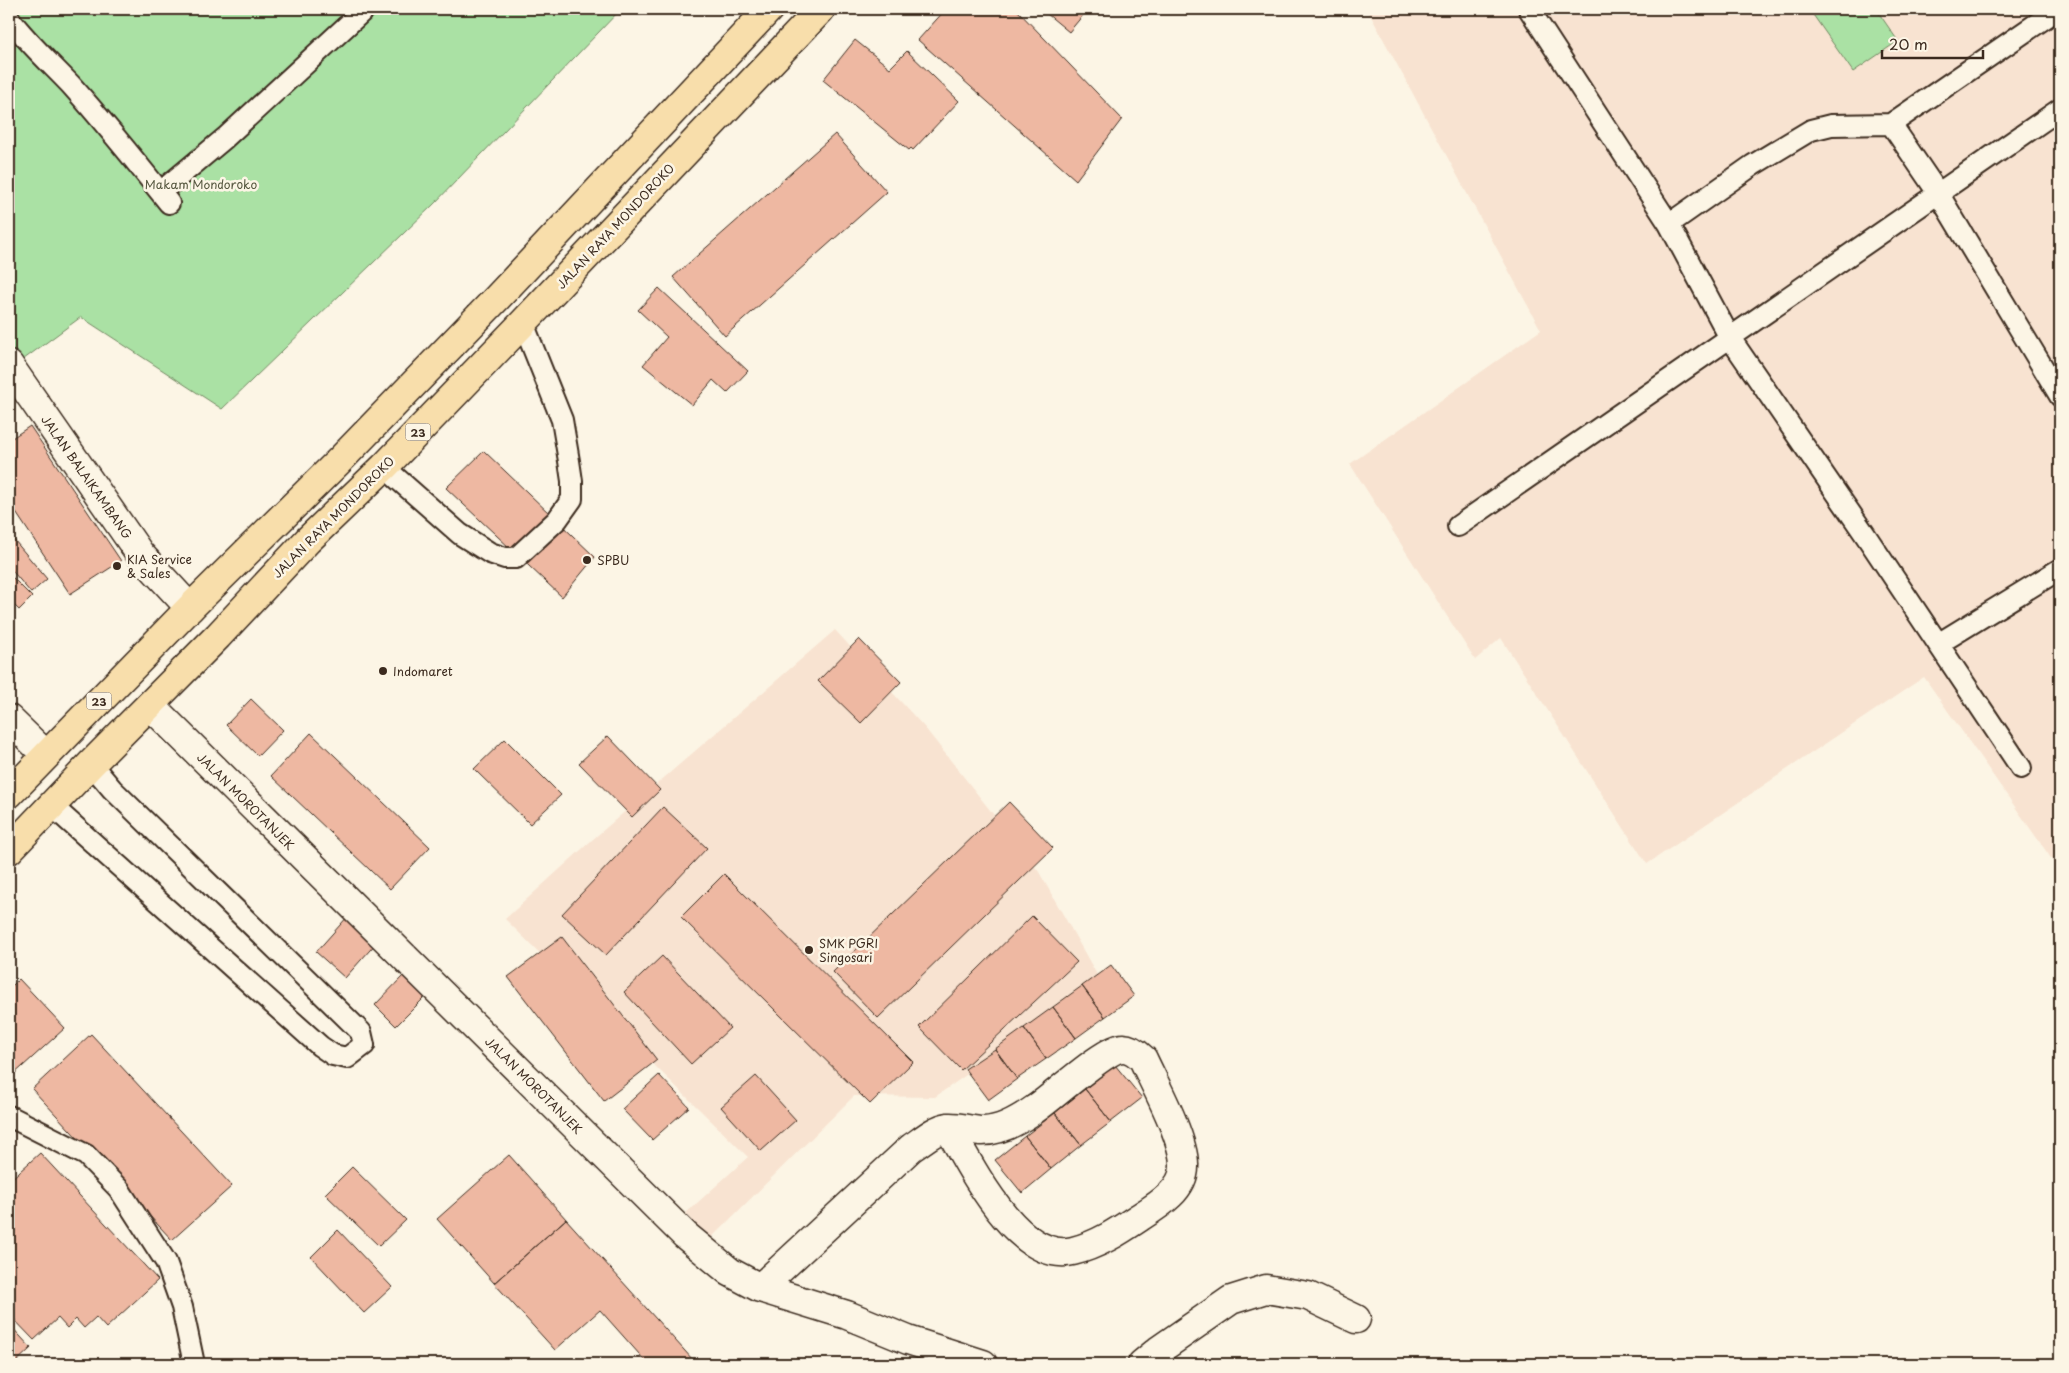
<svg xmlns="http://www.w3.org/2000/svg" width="2069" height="1373" viewBox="0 0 2069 1373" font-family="'Playpen Sans',sans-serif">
<rect width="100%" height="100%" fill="#fcf5e5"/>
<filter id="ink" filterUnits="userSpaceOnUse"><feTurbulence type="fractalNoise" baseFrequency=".02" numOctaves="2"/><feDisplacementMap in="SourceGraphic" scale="10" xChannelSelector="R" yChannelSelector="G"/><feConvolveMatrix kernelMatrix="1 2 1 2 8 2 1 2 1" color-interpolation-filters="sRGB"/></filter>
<g filter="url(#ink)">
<path fill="#f8e3d1" d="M1367,9H2060V871L1924,677L1647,864L1501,638L1475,660L1350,464L1541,330Z
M835,630L925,728L1039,872L1100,980L935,1097L854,1096L709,1240L686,1213L748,1157L505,919L592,840Z"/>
<path fill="#aae1a4" stroke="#728661" d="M9,9H621L434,204L222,409L81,317L20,362L9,346Z
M1809,9H1876L1898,41L1853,72Z"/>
<path fill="#eeb8a2" stroke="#3b2a1e" d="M946,9H1016L1122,119L1076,180L918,40Z
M1041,9H1088L1069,32Z
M855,40L890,68L907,51L959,101L913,150L911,148L909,150L823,80Z
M835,134L887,192L725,336L673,277Z
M659,288L748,371L727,393L713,380L692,405L643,365L667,337L638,310Z
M30,426L121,561L70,594L9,502V440Z
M484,451L595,557L562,597L446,488Z
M9,534L47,579L31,593L9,567Z
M9,574L32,597L19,610L9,600Z
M859,639L901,682L861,723L818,681Z
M251,699L283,730L258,756L226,725Z
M311,733L430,847L390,889L271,776Z
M608,736L660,790L632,817L579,763Z
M505,739L561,795L530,824L474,769Z
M1009,802L1053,848L878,1018L833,972Z
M663,807L707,848L606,955L562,914Z
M724,874L913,1062L870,1104L681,917Z
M349,915L378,941L345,978L316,952Z
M1032,916L1077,962L961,1070L919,1027Z
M562,937L657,1060L604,1101L508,977Z
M662,956L730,1028L691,1064L624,992Z
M1111,965L1134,996L1105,1017L1082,986Z
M403,976L425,997L396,1026L375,1005Z
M19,979L65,1028L12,1076L9,1072V989Z
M1082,986L1105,1017L1076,1038L1053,1007Z
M1053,1007L1076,1038L1046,1059L1024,1028Z
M1024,1028L1046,1059L1017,1079L995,1049Z
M91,1034L232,1186L172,1240L32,1089Z
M995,1049L1017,1079L988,1100L965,1069Z
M1115,1065L1142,1098L1111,1122L1085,1089Z
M659,1075L689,1107L652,1140L622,1109Z
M756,1076L796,1120L761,1151L721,1107Z
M1085,1089L1111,1122L1081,1145L1055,1113Z
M1055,1113L1081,1145L1051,1169L1025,1136Z
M1025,1136L1051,1169L1022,1193L995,1160Z
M40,1153L158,1280L106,1328L96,1317L84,1328L76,1319L67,1328L58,1318L34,1340L9,1314V1181Z
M509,1155L566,1219L494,1283L437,1219Z
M352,1167L406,1220L379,1246L325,1194Z
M566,1219L693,1360L688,1364H648L600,1310L555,1350L494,1283Z
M338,1230L392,1287L364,1313L311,1257Z
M9,1324L31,1348L14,1364H9Z"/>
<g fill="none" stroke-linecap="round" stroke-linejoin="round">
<defs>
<path id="lane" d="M1529,9L1669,224L1730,338L1864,533L2021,768
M2058,9L1891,124L1938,193L2060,396
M9,18C27,42 50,63 71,85C105,123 137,163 169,203
M170,184L225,138L365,9
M1669,224L1753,165L1811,130L1831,125L1891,124
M384,467L460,534L490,553L505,558H516L557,520L572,499V481L569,461L562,420L523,323
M1458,526L2060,109
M1938,644L2060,569
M52,806L320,1046L333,1055L347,1058L364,1045L361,1032L112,789L91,764
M9,1116L86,1155L119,1189L166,1262L182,1307L194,1364"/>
<path id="street" d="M9,365L140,554L190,608
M150,705L685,1235L730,1272L760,1288L847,1315L908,1340L983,1364
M9,719L46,755
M760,1288L911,1148C922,1141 935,1129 948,1127C959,1126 972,1131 983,1131C1001,1131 1021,1119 1035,1109C1053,1097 1106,1048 1123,1048C1131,1048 1138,1054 1143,1059C1155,1085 1184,1138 1184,1165C1185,1189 1159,1205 1140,1217C1119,1231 1098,1245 1073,1251C1018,1264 970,1165 948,1127
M1142,1364L1159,1350L1231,1300L1266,1289L1308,1296L1356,1319"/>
<path id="highway" d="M9,794L190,608L340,460L497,298L769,9
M9,850L91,764L218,636L308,540L384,467L523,323L821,9"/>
</defs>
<use href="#lane" stroke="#3b2a1e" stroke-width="24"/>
<use href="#street" stroke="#3b2a1e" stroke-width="31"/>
<use href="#highway" stroke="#3b2a1e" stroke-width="31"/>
<use href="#lane" stroke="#fcf5e5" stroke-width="20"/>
<use href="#street" stroke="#fcf5e5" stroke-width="28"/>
<use href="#highway" stroke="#f8deab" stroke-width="28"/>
</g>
</g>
<g fill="#3b2a1e" stroke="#fcf5e5" stroke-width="2">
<circle cx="587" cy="560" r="5"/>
<circle cx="117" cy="566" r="5"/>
<circle cx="383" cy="671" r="5"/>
<circle cx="809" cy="950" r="5"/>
</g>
<g text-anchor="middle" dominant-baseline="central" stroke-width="5" stroke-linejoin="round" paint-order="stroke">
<g fill="#fcf5e5" stroke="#75675a" stroke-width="1">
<rect x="405.5" y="423.5" width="25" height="17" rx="4"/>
<rect x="86.5" y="692.5" width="25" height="17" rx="4"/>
</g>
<g font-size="11" font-weight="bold" fill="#3b2a1e">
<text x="418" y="432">23</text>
<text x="99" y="701">23</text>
</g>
<g font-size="12" fill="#575840" stroke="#fcf5e5">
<text x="201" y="184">Makam Mondoroko</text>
</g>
<g font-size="12" fill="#3b2a1e" stroke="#fcf5e5">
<text transform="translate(615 226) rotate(-47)">JALAN RAYA MONDOROKO</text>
<text transform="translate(87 477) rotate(55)">JALAN BALAIKAMBANG</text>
<text transform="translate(333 517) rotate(-45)">JALAN RAYA MONDOROKO</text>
<text transform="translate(246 801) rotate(45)">JALAN MOROTANJEK</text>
<text transform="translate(534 1085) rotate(45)">JALAN MOROTANJEK</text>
</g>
<g font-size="12" fill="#3b2a1e" stroke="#fcf5e5" text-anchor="start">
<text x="127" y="559">KIA Service<tspan x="127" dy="14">&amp; Sales</tspan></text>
<text x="597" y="560">SPBU</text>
<text x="393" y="671">Indomaret</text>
<text x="819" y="943">SMK PGRI<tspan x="819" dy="14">Singosari</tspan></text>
</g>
</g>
<rect width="2069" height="1373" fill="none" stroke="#fcf5e5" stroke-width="30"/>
<rect x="15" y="15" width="2039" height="1343" fill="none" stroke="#3b2a1e" stroke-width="2" filter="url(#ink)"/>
<path d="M1882 50v8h101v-8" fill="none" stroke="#3b2a1e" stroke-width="2.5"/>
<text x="1889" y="50" font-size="15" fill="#3b2a1e" stroke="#fcf5e5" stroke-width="4" paint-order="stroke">20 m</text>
</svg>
